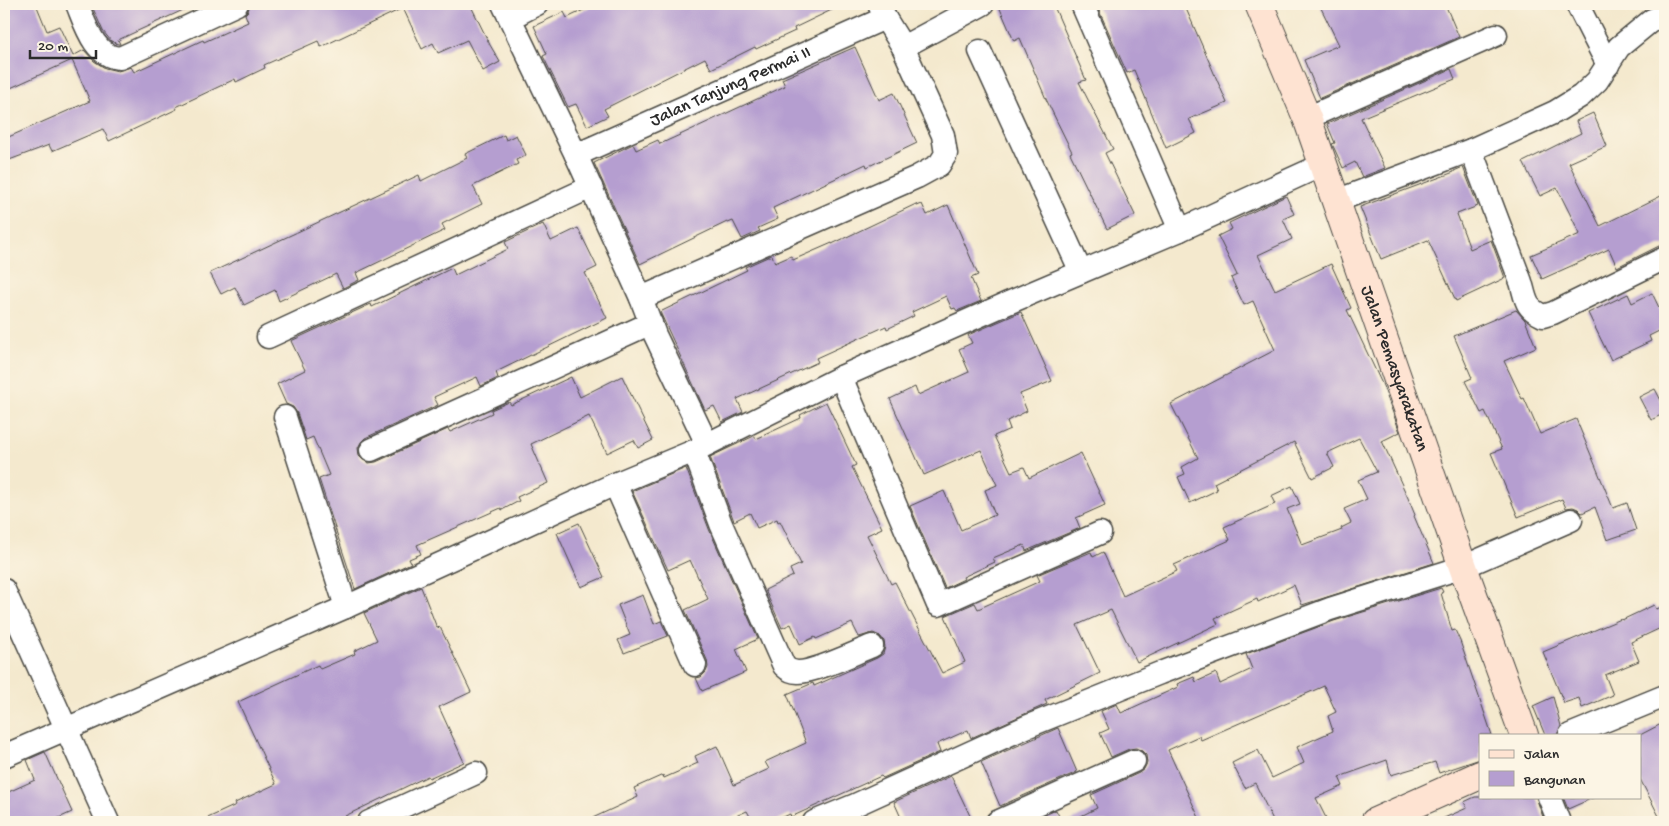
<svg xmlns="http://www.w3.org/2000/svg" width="1669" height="826" viewBox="0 0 1669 826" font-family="'Gochi Hand',sans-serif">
<rect width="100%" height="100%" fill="#fcf5e5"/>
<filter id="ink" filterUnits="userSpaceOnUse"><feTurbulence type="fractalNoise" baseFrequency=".02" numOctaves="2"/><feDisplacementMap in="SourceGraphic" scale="10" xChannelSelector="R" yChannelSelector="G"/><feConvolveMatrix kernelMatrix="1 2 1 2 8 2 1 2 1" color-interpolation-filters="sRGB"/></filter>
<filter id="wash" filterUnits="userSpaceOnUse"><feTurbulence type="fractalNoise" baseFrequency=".0096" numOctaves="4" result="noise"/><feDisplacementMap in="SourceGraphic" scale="20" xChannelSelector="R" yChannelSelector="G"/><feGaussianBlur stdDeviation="1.12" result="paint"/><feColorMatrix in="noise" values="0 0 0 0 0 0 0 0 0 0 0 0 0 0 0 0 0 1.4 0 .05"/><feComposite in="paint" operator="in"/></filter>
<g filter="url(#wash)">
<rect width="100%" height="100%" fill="#f4e9ce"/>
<g id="blocks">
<path fill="#b59ed0" d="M4,4H36L47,31L59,26L73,56L84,50L94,61L105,68L118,71L131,67L134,72L203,40L204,42L248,22L245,14L248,11L250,4H470L490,45L500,62L483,71L467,40L438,53L433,43L422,49L403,8L321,47L318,41L264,65L265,68L236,82L235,79L176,107L177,109L109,141L103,129L52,151L49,145L4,162V139L90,101L72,60L4,91Z
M91,4H196L118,40L120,44H118L111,41L103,31Z
M596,4H844L794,28L795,31L756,49L755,47L711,69L705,58L604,109L608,116L587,126L576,104L568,107L543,56L547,54L534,26L564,12L567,18Z
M998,4H1053L1086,80L1079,82L1113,149L1105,153L1135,215L1107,229L1070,153L1072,152L1046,99L1020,38L1014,41Z
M1096,4H1184L1227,103L1189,119L1196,133L1166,148L1134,70L1127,73Z
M1319,4H1445L1459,37L1320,98L1304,60L1339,45Z
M855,47L879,100L894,93L917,143L867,167L866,164L773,208L778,219L758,228L760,231L742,239L733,221L728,223L727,222L640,264L594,163L633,144L636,150L658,140L660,144L682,134L785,86L782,79Z
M1451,69L1455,79L1361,118L1385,168L1362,177L1355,162L1343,168L1335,150L1332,144L1335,143L1327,124Z
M1593,113L1607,146L1569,163L1600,226L1665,194V245L1659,246L1617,267L1609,249L1542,279L1531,255L1580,234L1557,188L1540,196L1523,162L1581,133L1576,121Z
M504,135L506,140L516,135L526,155L516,160L518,164L473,186L482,204L442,224L445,230L356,273L359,280L343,288L336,274L279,301L275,290L244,305L235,287L221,294L210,273L419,175L421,181L467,158L465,154Z
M1463,167L1478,206L1457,214L1470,249L1491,240L1505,278L1456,301L1428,240L1381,259L1360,207L1454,172V171Z
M1286,196L1294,214L1283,219L1292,239L1258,255L1275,290L1331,264L1351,308L1347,310L1383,386L1400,432L1382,441L1408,498L1415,515L1414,516L1434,563L1302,605L1294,585L1258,602L1257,599L1215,618L1218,624L1137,662L1111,610L1077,625L1100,673L1045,700L1047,704L971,738L968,730L937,744L940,752L883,778L881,776L791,817L790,814L772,822H753L747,811L722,822H584L638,797L634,788L663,775L664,778L698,763L695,756L717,746L734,785L769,769L765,762L806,743L787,694L813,683L814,686L877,658L883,654L885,647L884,641L880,636L873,633L859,637L852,623L816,639L815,637L800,644L791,624L782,628L765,590L793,576L790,569L801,564L780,521L778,522L777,519L757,528L750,513L734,521L710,457L754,436L756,439L801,418L800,415L826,402L856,465L852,467L882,528L867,535L891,584L895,582L942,673L965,662L945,616L975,603L978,609L1040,581L1037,575L1091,552L1093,557L1103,552L1123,596L1177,571L1174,565L1230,540L1224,527L1275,504L1271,496L1292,486L1300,504L1287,509L1302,545L1342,530L1341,528L1351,523L1344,509L1367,499L1358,480L1377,472L1359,438L1327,453L1334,467L1312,478L1294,442L1214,483L1217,490L1190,503L1178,477L1185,474L1182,467L1198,458L1171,404L1275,350L1253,301L1244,305L1231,278L1237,275L1218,236L1232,229L1229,223Z
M916,204L917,206L922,204L927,215L948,205L978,275L971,278L981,301L957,311L955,308L952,309L946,296L912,312L914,316L887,329L886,326L816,358L818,362L737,399L743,412L722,422L714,406L705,410L660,312L747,270L745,267L772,255L775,263L791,256L793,260L832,243V244Z
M543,224L551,241L578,228L597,267L585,273L607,318L496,372L498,378L481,386L477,377L434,397L438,405L365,438L361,442L358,448L359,456L363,460L369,463L376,462L448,429L450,432L492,413L491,410L509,402L511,405L571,377L580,397L622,376L653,440L638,448L634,440L607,453L589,416L531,444L548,483L517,497L519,501L502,510L501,508L417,545L421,554L409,559L411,563L355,589L319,479L329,475L313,437L306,440L297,413L293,407L286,404L277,384L305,370L291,341L371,304L372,307L452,268L455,275L508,249L505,242Z
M1652,293L1665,320V328L1649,336L1651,341L1611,360L1588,313L1628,294L1632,303Z
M1516,310L1525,320L1536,347L1504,361L1522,399L1524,398L1540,434L1576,419L1613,508L1627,503L1636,530L1607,540L1595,507L1582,513L1578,509L1573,507L1566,508L1562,499L1518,517L1491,453L1502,449L1485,411L1481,413L1465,381L1472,378L1454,336Z
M1021,312L1052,381L1020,394L1027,411L1007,421L1010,429L994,436L1011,472L1024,467L1029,478L1081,453L1105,505L1076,518L1080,528L1026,551L1024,545L993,558L995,562L963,577L964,579L945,588L910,506L944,491L961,530L995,515L985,490L997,485L981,450L924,475L890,399L915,387L918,395L969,372L959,349L972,343L968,335Z
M1655,389L1665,408V413L1651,420L1639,397Z
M686,468L709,529L758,639L736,649L746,672L702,691L696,678L701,677L706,672L708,667L707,660L685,610L708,599L690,560L668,570L632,491Z
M579,523L604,577L581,587L557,533Z
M421,587L437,628L440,627L471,692L439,707L464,762L429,778L428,776L345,816L348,822H199L236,805L235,803L276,784L238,702L318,665L320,669L355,654L354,651L377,640L364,613Z
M1441,588L1443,592L1441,593L1452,631L1455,630L1460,641L1492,735H1480V759L1439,773L1435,762L1391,775L1387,760L1339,777L1343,786L1316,798L1328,822H1274L1255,783L1245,788L1232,763L1258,750L1272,778L1304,763L1297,747L1333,731L1328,716L1336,712L1324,686L1201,740L1199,736L1168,750L1201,822H1069L1097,808L1091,795L1139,773L1144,769L1147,763L1146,755L1142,751L1136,748L1129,749L1111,757L1100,733L1109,729L1101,711L1117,704L1121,713L1178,687L1177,684L1194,677L1196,682L1216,673L1220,684L1252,669L1246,654L1334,621Z
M643,595L654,624L661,621L668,636L624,653L618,640L630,635L618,605Z
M1654,605L1656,609L1665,606V626L1631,642L1639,661L1605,675L1613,695L1582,708L1579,698L1564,703L1543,652L1621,619L1622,620Z
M1553,697L1561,726L1557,735H1545L1533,706Z
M1665,722V822H1662L1640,779V735Z
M1058,728L1077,772L1000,806L981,762Z
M45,752L72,812L50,822H4V794L35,780L27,760Z
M951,776L973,822H903L894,802Z
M1475,797H1536L1544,820L1538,822H1435L1467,808L1464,802Z
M1563,797H1595L1568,809Z
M1056,810L1062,822H1029Z"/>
</g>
</g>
<g filter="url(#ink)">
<use href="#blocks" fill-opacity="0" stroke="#494843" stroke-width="1"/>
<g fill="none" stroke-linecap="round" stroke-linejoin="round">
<defs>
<g id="street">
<path d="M77,4C85,23 94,57 120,58L237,4"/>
<path d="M503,4L576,155L641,298L655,335L707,444"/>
<path d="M1082,4L1180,230"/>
<path d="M1577,4L1608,65"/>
<path d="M510,18L537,4"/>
<path d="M903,47L983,4"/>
<path d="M980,51L1081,272"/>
<path d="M1307,118L1496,35"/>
<path d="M1471,150L1521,282C1526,299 1525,308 1543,316L1553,313L1665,258"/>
<path id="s1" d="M576,155L885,18"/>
<path d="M1336,201L1471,150L1555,112L1581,96L1597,81L1619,47L1652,20L1665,15"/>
<path d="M641,298L917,177L939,165L946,154L943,135L903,47L885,18L879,4"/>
<path d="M268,337L591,187"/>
<path d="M841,377L938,605L1100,533"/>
<path d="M285,417L346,607"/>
<path d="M371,450L651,323"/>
<path d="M694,451L721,524L784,666C788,670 792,672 798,672C816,672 854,653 872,646"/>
<path d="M615,484L695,665"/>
<path d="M4,590L108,822"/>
<path d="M1570,735L1665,696"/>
<path d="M4,756L346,607L615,484L694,451L841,377L1008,303L1180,230L1322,165"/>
<path d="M1549,797L1559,822"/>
<path d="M369,822L476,773"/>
<path d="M814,822L853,806L1026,727L1160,673L1330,609L1463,567L1571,520"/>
<path d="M997,822L1134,761"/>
</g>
<g id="secondary">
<path id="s2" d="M1259,4L1307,118L1463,567L1524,735"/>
<path d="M1375,822L1480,775"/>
</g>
</defs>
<use href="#street" stroke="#494843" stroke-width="25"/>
<use href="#secondary" stroke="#494843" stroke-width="30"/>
<use href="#street" stroke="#fff" stroke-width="22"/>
<use href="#secondary" stroke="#fee3d2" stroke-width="28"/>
</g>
</g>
<g text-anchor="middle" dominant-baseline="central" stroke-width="4.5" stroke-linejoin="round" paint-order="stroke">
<g font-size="18" fill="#2b2b2b" stroke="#fcf5e5">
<text stroke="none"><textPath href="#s1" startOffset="169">Jalan Tanjung Permai II</textPath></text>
<text stroke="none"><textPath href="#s2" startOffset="389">Jalan Pemasyarakatan</textPath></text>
</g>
</g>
<rect width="1669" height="826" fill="none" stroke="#fcf5e5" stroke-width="20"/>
<rect x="1479" y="734" width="162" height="65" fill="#fcf5e5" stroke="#a8a49b"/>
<rect x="1489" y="750" width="25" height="8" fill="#fee3d2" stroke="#a8a49b"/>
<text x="1524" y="758" font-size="15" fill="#2b2b2b">Jalan</text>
<rect x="1489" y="771" width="25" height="15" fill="#b59ed0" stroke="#a8a49b"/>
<text x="1524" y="784" font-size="15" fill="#2b2b2b">Bangunan</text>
<path d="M30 50v8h66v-8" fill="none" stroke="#2b2b2b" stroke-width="2.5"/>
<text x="38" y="50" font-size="15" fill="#2b2b2b" stroke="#fcf5e5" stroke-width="4" paint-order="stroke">20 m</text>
</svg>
